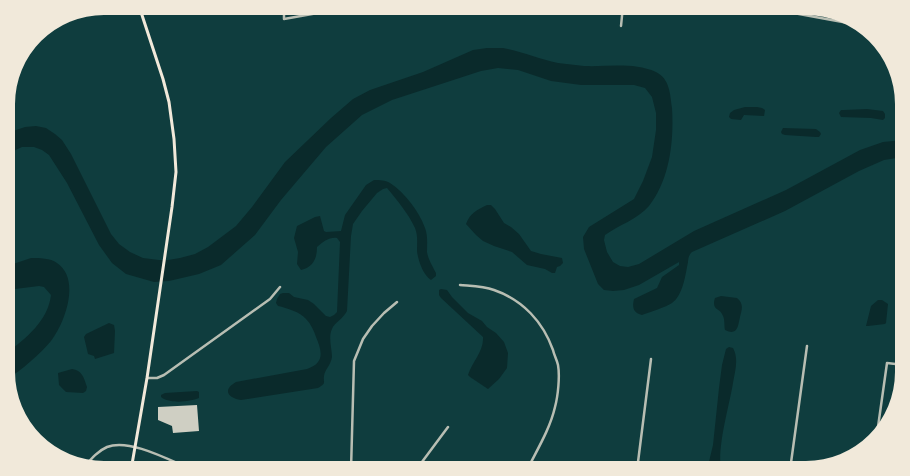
<svg xmlns="http://www.w3.org/2000/svg" width="910" height="476" viewBox="0 0 910 476" font-family="Mulish,sans-serif">
<rect width="100%" height="100%" fill="#0f3d3e"/>
<path fill="#0a2a2b" d="M487,48C492,48 498,48 503,48C521,51 539,59 558,63C566,64 576,65 584,66C608,67 633,62 656,72C670,79 670,94 672,108C674,141 670,179 649,206C638,219 619,225 605,235L604,240L607,252L613,262L620,266L628,267L639,264L694,231L786,190L860,150L883,142L903,140V157L884,160L859,171L785,211L692,252C687,257 689,260 687,267C685,278 682,296 672,303C666,307 650,312 642,315C633,313 632,307 634,299L657,288L662,277L679,265V262L639,285L624,290L613,291L604,290L598,284L584,249L583,237L589,227L634,199L643,181L652,157L656,130V113L652,97L645,88L634,85H581L551,81L518,70L498,68L481,71L392,100L362,115L326,147L281,200L255,235L221,265L199,274L169,281L154,282L126,274L112,263L99,245L67,183L49,155L42,150L34,147H22L7,154V133L25,127L36,126L46,128L55,134L62,140L71,154L111,234L119,244L130,252L143,258L159,260H168L180,258L195,254L208,247L236,226L252,207L285,162L331,118L353,99L370,90L423,72L473,50Z
M745,107H757L762,108L765,110L764,116L744,115L741,120L731,119L729,117L730,113L734,110Z
M867,109L883,111L885,114V118L883,120L871,118L841,117L839,113L841,110H844Z
M783,128L816,129L820,132L821,134L819,137H816L785,135L782,134L781,132Z
M374,180C380,180 385,180 390,183C405,193 419,211 425,228C428,236 427,244 427,252C428,259 433,267 436,273V276L431,280C423,275 418,260 417,251C417,242 418,236 415,228C408,213 397,200 387,188L383,189L377,193L362,211L353,224L351,236L347,311C343,319 334,323 332,329C328,337 332,349 332,357C331,365 325,369 324,376C323,383 327,383 318,388L241,400C228,398 222,390 236,382L307,369C325,363 322,351 316,337C314,331 311,324 306,319C300,312 287,308 278,306L276,303L277,299L280,294L283,293H289L294,297L308,300L314,304L326,316L330,317L334,315L337,312L340,242L337,238C329,237 323,242 317,247C317,259 313,267 301,270L297,264L298,252L294,238L297,226L315,217L320,216L324,231L326,232L341,231L345,215L366,185Z
M487,205H491L495,209L504,223L511,227L519,234L531,251L541,254L562,258L563,263L560,266L557,267L555,273H552L545,269L527,265L512,252L494,246L483,241L476,235L466,224C470,213 477,210 487,205Z
M31,258C40,258 50,258 57,263C81,279 65,323 51,341C41,353 21,371 7,379V353C26,338 48,321 51,295L44,287L39,286L7,290V266Z
M441,289L447,290L452,297L468,313L482,321L487,327L496,333L504,342L508,353L507,368L499,379L488,389L470,377L468,375C472,362 484,351 483,337L441,298L439,295V290Z
M721,296L737,298C744,304 742,309 740,317C738,327 737,336 725,330C724,326 725,320 723,316C720,307 711,311 715,298Z
M878,300H882L888,304L886,323L885,324L868,326H866L871,306Z
M109,323L114,325L115,331L114,353L95,359L94,356L88,354L84,337L86,334Z
M729,347L733,348C739,359 735,371 733,383C729,407 717,446 721,470H707L713,445L719,388L722,365L726,349Z
M72,369C82,370 84,378 87,387L86,391L83,393L66,392L59,385L58,373Z
M197,391L199,392V398C189,402 170,404 161,397V395L165,393Z"/>
<path fill="#cfcfc3" d="M197,405L199,431L173,433L172,426L158,420V407Z"/>
<g fill="none" stroke-linecap="round" stroke-linejoin="round">
<path stroke="#b8beb3" stroke-width="2.5" d="M284,6V19L357,6
M755,6L859,25
M621,26L623,6
M460,285C471,286 483,286 494,290C523,300 543,322 553,350C554,355 557,360 558,365C560,376 558,396 555,407C550,429 537,450 527,470
M147,378H157L164,375L270,299L280,287
M877,434L887,363L904,365
M86,465C92,458 98,451 107,447C130,438 171,461 193,470
M351,470L354,361L363,339L372,326L384,313L397,302
M416,470L448,427
M637,470L651,359
M790,470L807,346"/>
<path stroke="#f1e9da" stroke-width="3" d="M131,470L147,378L172,207L176,172L174,139L169,102L163,79L139,6"/>
</g>
<path d="M0 0H910V476H0ZM104 15H806A89 89 0 0 1 895 104V372A89 89 0 0 1 806 461H104A89 89 0 0 1 15 372V104A89 89 0 0 1 104 15Z" fill="#f1e9da" fill-rule="evenodd"/>
</svg>
